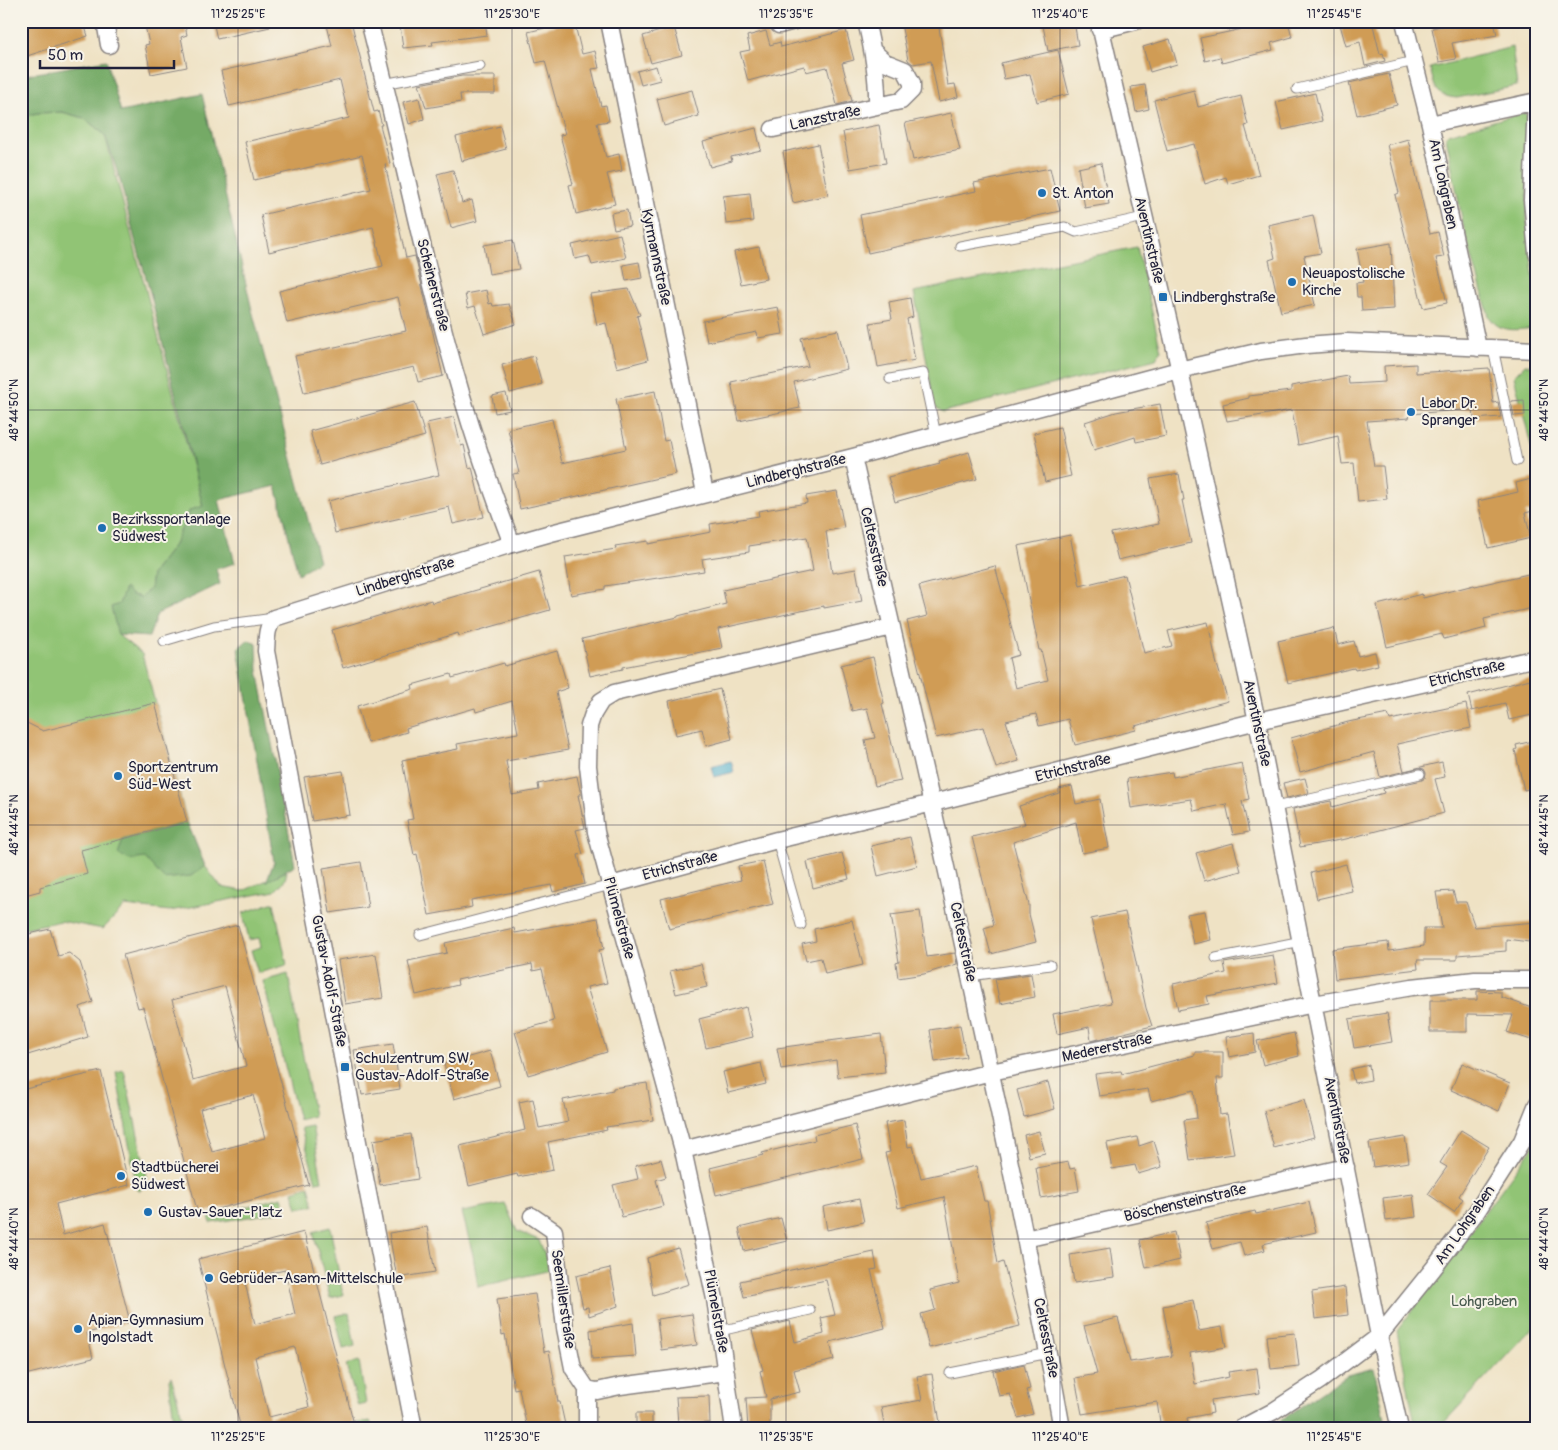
<svg xmlns="http://www.w3.org/2000/svg" width="1558" height="1450" viewBox="0 0 1558 1450" font-family="Pangolin,sans-serif">
<rect width="100%" height="100%" fill="#f7f3e8"/>
<filter id="ink" filterUnits="userSpaceOnUse"><feTurbulence type="fractalNoise" baseFrequency=".02" numOctaves="2"/><feDisplacementMap in="SourceGraphic" scale="10" xChannelSelector="R" yChannelSelector="G"/><feConvolveMatrix kernelMatrix="1 2 1 2 8 2 1 2 1" color-interpolation-filters="sRGB"/></filter>
<filter id="wash" filterUnits="userSpaceOnUse"><feTurbulence type="fractalNoise" baseFrequency=".0096" numOctaves="4" result="noise"/><feDisplacementMap in="SourceGraphic" scale="20" xChannelSelector="R" yChannelSelector="G"/><feGaussianBlur stdDeviation="1.12" result="paint"/><feColorMatrix in="noise" values="0 0 0 0 0 0 0 0 0 0 0 0 0 0 0 0 0 1.4 0 .05"/><feComposite in="paint" operator="in"/></filter>
<g filter="url(#wash)">
<rect width="100%" height="100%" fill="#efe2c4"/>
<path fill="#91c475" stroke="#5a7358" d="M1512,47L1517,86L1457,98C1434,96 1435,87 1430,68Z
M62,112L84,118L105,135L203,506L190,510L174,545L152,574L150,589L141,597L132,595L118,635L142,654L187,822L205,866L221,887L243,891L287,871L285,880L275,891L170,911L125,906L103,929L61,921L21,929V116L38,113Z
M1522,113H1525L1528,117L1527,221L1537,308V328C1517,329 1500,335 1489,316L1464,229L1446,137L1448,134Z
M1137,247L1161,351L1156,359L943,412L935,407L914,292Z
M1525,365H1537V470L1514,376Z
M271,903H274L287,965L258,973L251,950L261,947L259,938L249,940L243,913Z
M288,974L314,1116L299,1120L263,981Z
M124,1070L147,1177L140,1191L137,1189L116,1072Z
M312,1126L322,1181L316,1182L301,1128Z
M1537,1135V1323L1438,1429H1416L1397,1331L1532,1148Z
M309,1186L314,1205L298,1208L293,1191Z
M282,1197L286,1211L211,1223L209,1217Z
M505,1204L517,1231L539,1240L551,1270L478,1287L473,1255L462,1212Z
M330,1227L343,1295L330,1298L313,1232Z
M349,1313L355,1346L343,1349L335,1316Z
M359,1361L366,1404L358,1406L346,1365Z
M171,1377L186,1429H175L169,1380Z
M370,1421L373,1429H355L354,1424Z"/>
<path fill="#74aa66" stroke="#4b6650" d="M106,60L121,112L202,94L252,310L319,561L298,574L276,486L219,500L235,563L216,569L220,584L157,614L149,637L118,635L111,607L119,604L125,588L132,595L141,597L150,589L152,574L174,545L190,510L203,506L150,292L134,236L120,180L105,135L84,118L62,112L38,113L21,116V76Z
M248,640L257,644L258,670L295,865L266,882L274,862L238,648Z
M187,822L205,866L191,876L164,879L145,858L130,860L118,854L123,839Z
M1374,1368L1387,1429H1268L1347,1375Z"/>
<path fill="#4eaecc" stroke="#386884" d="M731,761L734,772L714,777L711,766Z"/>
<g id="blocks">
<path fill="#d09c55" fill-rule="evenodd" d="M21,21H83L88,36L21,58Z
M144,21H184L187,35L181,37L187,67L151,74L145,45L149,44Z
M213,21H269L270,27L217,39Z
M326,21H351L374,112L378,111L382,125H380L390,163L385,164L406,258L415,256L443,376L418,382L414,367L304,393L295,356L406,331L398,297L287,323L279,291L383,266L373,227L269,252L261,215L371,189L362,155L254,180L245,142L349,118L340,80L229,106L221,71L332,46Z
M431,21H485L487,35L432,42L433,45L403,48L400,25Z
M574,21L582,54L595,51L599,68L592,69L601,106L606,105L609,121L597,123L606,157L619,154L622,171L607,174L615,204L576,214L569,185L573,184L560,135L565,134L545,61L536,63L528,32Z
M914,21H938L948,85L955,84L958,97L939,102L931,61L913,64L908,60L901,23Z
M1042,21H1074L1078,45L1048,51Z
M1250,21H1288L1292,37L1271,43L1273,50L1222,63L1220,57L1205,61L1200,38L1252,27Z
M1339,21H1372L1380,54L1383,53L1385,61L1365,66L1360,42L1346,46Z
M1455,21H1494L1497,35L1452,43L1456,59L1439,62L1432,28L1456,23Z
M674,27L682,55L651,63L643,36Z
M846,30L854,60L842,63L852,101L837,105L827,67L806,72L804,66L748,81L740,52L750,50L747,36L766,31L770,45L780,42L781,47Z
M1170,39L1177,64L1150,72L1143,47Z
M1058,50L1069,94L1037,102L1030,74L1004,79L1001,63Z
M656,66L660,80L641,85L637,71Z
M1389,74L1397,105L1357,115L1349,83Z
M462,76H495V94H460L461,102L426,108L419,84Z
M1145,85L1149,109L1136,112L1131,87Z
M692,90L699,116L664,126L657,99Z
M1194,90L1198,107L1241,96L1248,125L1245,126L1259,175L1228,184L1226,177L1205,184L1194,144L1167,151L1154,100Z
M1315,93L1322,121L1283,130L1276,102Z
M419,98L424,119L409,124L403,102Z
M951,113L960,150L913,160L905,123Z
M879,125L886,163L850,169L843,132Z
M500,126L506,149L462,161L456,137Z
M756,128L761,150L731,157L732,161L710,167L703,142Z
M1408,139L1430,234L1438,232L1444,257L1436,258L1447,303L1423,308L1395,195L1399,193L1387,145Z
M818,144L828,195L793,203L783,152Z
M1101,163L1109,204L1085,208L1078,168Z
M1050,168L1060,211L868,253L860,215L976,191L974,183Z
M453,170L462,203L472,200L477,221L451,228L437,174Z
M750,193L753,221L726,224L723,196Z
M627,210L630,226L614,229L611,213Z
M1313,215L1321,253L1304,256L1315,305L1281,312L1269,260L1275,258L1268,225Z
M620,234L626,258L592,265L589,256L575,259L572,245Z
M513,240L519,269L489,274L484,245Z
M1391,243L1394,309L1362,311L1361,297H1357L1356,283L1363,282L1357,249Z
M759,247L766,279L741,284L734,252Z
M639,262L642,278L626,281L623,265Z
M629,289L640,315L637,316L648,360L617,368L606,323L597,325L590,294Z
M486,290L489,304L492,303L493,306L509,304L516,324L484,334L475,306L468,308L465,294Z
M910,298L913,317L907,319L915,360L878,367L870,323L892,319L889,302Z
M778,307L783,334L758,338L757,332L707,342L703,321Z
M838,330L847,369L794,382L800,408L739,421L731,382L808,366L801,338Z
M534,356L542,384L510,393L502,365Z
M1416,364V373L1489,368L1493,403L1498,402L1501,417L1474,419L1473,409L1410,414L1409,418L1367,421L1374,466H1383L1387,499L1358,502L1354,463L1342,464L1338,436L1298,445L1292,410L1227,421L1223,404L1249,398V396L1291,391V386L1348,376L1349,384L1385,382L1384,366Z
M655,391L664,441L669,440L676,474L520,509L513,474L519,473L508,429L552,419L562,463L626,449L616,399Z
M506,393L510,410L495,413L492,396Z
M1524,400L1525,415L1514,416L1511,401Z
M415,402L425,436L320,465L310,431Z
M1160,404L1166,436L1136,442L1135,437L1094,450L1085,422L1116,412Z
M454,417L461,446L464,445L469,468L472,467L484,517L453,524L449,507L335,533L328,501L439,475L427,423Z
M1060,427L1071,476L1045,482L1034,433Z
M969,452L977,479L895,502L888,477L940,464L939,461Z
M1179,474L1184,500H1182L1191,543L1118,560L1111,533L1159,524L1150,479Z
M1535,478L1537,486V510L1525,513L1531,538L1488,548L1478,501L1518,492L1516,483Z
M837,491L844,528L826,531L832,573L856,569L862,601L824,608V606L718,629L722,648L623,667V669L590,676L582,639L678,617V616L726,604L723,590L813,571L807,537L749,546V552L702,559L704,571L605,586V589L571,595L565,557L616,549L615,546L648,541V544L711,532L710,524L759,516L758,511L807,503L806,496Z
M1070,535L1080,586L1125,575L1144,653L1172,646L1168,631L1208,622L1216,661L1228,701L1135,726L1136,730L1075,745L1068,719L1039,726L1036,714L1006,721L1019,761L996,768L983,727L936,738L907,621L927,616L919,586L995,566L1019,655L1009,658L1016,688L1048,680L1041,650H1039L1018,546Z
M539,572L550,610L459,636L458,633L343,668L332,630L431,600L432,603Z
M1537,572V607L1484,619L1486,628L1444,639L1442,634L1387,647L1377,605L1422,594L1423,598L1474,585L1475,586Z
M1334,628L1338,645L1354,641L1358,656L1375,652L1378,665L1355,670L1354,668L1288,683L1278,641Z
M557,651L568,688L556,692L568,750L506,761L512,795L539,790L538,784L577,776L581,795H578L585,828L576,830L583,854L578,855L585,884L553,892L551,885L471,900L472,907L429,915L417,854L414,855L407,820L413,819L402,760L458,749L457,744L518,733L512,701L476,712L475,708L406,728L407,732L368,743L357,706L413,689L412,685L451,674L452,678L504,663L505,666Z
M873,657L884,703L882,704L901,781L875,786L865,740L875,738L867,708L852,711L841,665Z
M1534,678L1537,689V714L1509,720L1505,703L1472,711L1468,695Z
M720,689L732,739L706,746L702,729L676,735L669,701Z
M155,703L187,822L81,850L87,874L40,887V891L21,896V720L43,731Z
M1466,704L1471,728L1397,744L1404,771L1442,762L1445,777L1435,779L1444,813L1346,839L1300,847L1293,809L1331,801L1332,807L1384,793L1383,789L1422,780L1425,778L1426,773L1424,769L1419,768L1380,777L1374,752L1300,772L1291,738L1348,722L1388,714L1390,720Z
M1537,740V787L1524,790L1515,750L1517,749L1516,745Z
M1242,763L1249,799L1242,801L1249,832L1233,835L1226,804L1194,811L1191,799L1131,808L1127,779L1172,772L1173,777Z
M343,771L350,815L312,821L304,777Z
M1305,778L1309,793L1287,798L1283,783Z
M1072,786L1076,804L1100,799L1109,848L1082,853L1076,822L1013,842L1029,905V914L1036,942L991,954L984,928L994,925L972,837L1025,824L1019,806L1059,793V789Z
M910,837L917,866L878,876L871,846Z
M1233,843L1241,871L1204,881L1196,853Z
M842,853L849,879L813,888L807,862Z
M763,861L773,904L669,929L661,899L741,880L738,866Z
M361,862L368,907L330,913L323,868Z
M1346,864L1352,891L1317,899L1311,873Z
M1453,891L1456,902H1466L1475,927L1537,922V943L1506,939V951L1457,955V960H1417L1418,969L1335,979L1332,949L1388,942L1389,951L1424,946V928H1442L1436,892Z
M920,911L927,957L955,953L957,964L924,974L898,978L896,963L899,962L891,915Z
M1205,911L1211,940L1193,944L1187,914Z
M1125,912L1146,1008L1152,1026L1091,1041L1089,1027L1057,1034L1053,1014L1111,1003L1091,919Z
M598,918L604,949L599,950L607,983L587,987L607,1052L528,1075L515,1032L554,1021L542,969L533,971L532,964L457,980L458,985L416,995L408,961L447,953L445,943L514,928L515,933Z
M852,920L863,965L825,974L821,958L806,961L802,944L816,941L814,929Z
M238,925L309,1185L198,1214L143,1007L138,1008L123,955ZM225,986L246,1066L193,1080L172,1000ZM253,1095L265,1138L212,1152L200,1109Z
M50,929L58,956L69,953L80,962L93,1002L80,1007L88,1037L21,1057V936Z
M376,954L383,998L345,1004L338,960Z
M1273,955L1278,983L1207,996L1209,1004L1178,1010L1173,984L1226,973L1224,963Z
M701,964L707,987L676,994L670,971Z
M1031,974L1035,997L1000,1004L995,979Z
M1477,991L1501,992V997L1537,1010V1042L1507,1032L1513,1015L1467,1014V1032H1430V1000H1477Z
M746,1007L753,1037L706,1048L699,1019Z
M1387,1013L1392,1042L1354,1048L1349,1019Z
M960,1025L966,1057L935,1062L930,1030Z
M1254,1033L1255,1052L1229,1057L1226,1037Z
M1294,1033L1299,1056L1263,1065L1257,1041Z
M881,1034L885,1072L838,1077L836,1060L781,1069L777,1048Z
M393,1044L400,1089L362,1095L354,1050Z
M490,1051L500,1086L454,1099L444,1064Z
M1195,1052H1223V1078H1217L1220,1115L1227,1114L1234,1154L1190,1160L1184,1120L1197,1118L1194,1090L1151,1101L1148,1089L1099,1096L1095,1074L1121,1071L1122,1074L1195,1055Z
M761,1063L766,1084L728,1093L723,1072Z
M1462,1063L1510,1083L1499,1111L1451,1090Z
M1369,1065L1371,1080L1354,1083L1351,1069Z
M101,1071L129,1185L56,1204L63,1235L105,1223L130,1322L87,1333L93,1358L21,1376V1090Z
M1048,1082L1055,1109L1024,1117L1017,1090Z
M647,1083L653,1120L606,1127L607,1130L548,1142L553,1170L518,1177L517,1174L469,1186L460,1146L525,1130L519,1102L533,1099L539,1128L568,1122L563,1100L613,1090V1088Z
M1304,1100L1314,1137L1274,1148L1264,1111Z
M904,1120L908,1147L913,1146L921,1178L976,1166L984,1201H987L998,1264L1003,1262L1020,1326L929,1348L921,1314L935,1310L930,1290L959,1283L944,1197L898,1208L885,1153L890,1152L885,1123Z
M855,1125L863,1159L716,1195L710,1168L763,1155L762,1153L815,1140L814,1135Z
M1461,1130L1489,1147L1459,1196L1463,1199L1454,1212L1428,1194L1447,1167L1440,1163Z
M1039,1131L1045,1153L1029,1157L1024,1135Z
M411,1134L418,1179L380,1185L373,1140Z
M1137,1137L1139,1146L1154,1141L1162,1167L1138,1174L1135,1165L1112,1169L1107,1143Z
M1405,1137L1409,1162L1373,1167L1369,1143Z
M661,1159L666,1177L656,1180L663,1206L622,1217L613,1185L638,1179L635,1166Z
M1068,1162L1070,1169L1075,1168L1079,1191L1041,1198L1036,1168Z
M1413,1194L1416,1217L1386,1221L1383,1198Z
M859,1199L864,1222L827,1230L823,1207Z
M1309,1202L1316,1232L1263,1244L1265,1250L1244,1256L1240,1242L1213,1249L1206,1223L1255,1211L1256,1214Z
M781,1218L787,1241L744,1251L739,1228Z
M427,1227L435,1272L397,1278L389,1233Z
M304,1232L354,1424L334,1429H241L198,1259ZM285,1270L295,1314L255,1324L244,1279ZM295,1347L309,1407L269,1417L255,1357Z
M1174,1232L1180,1260L1146,1268L1140,1240Z
M678,1248L689,1284L653,1295L647,1258Z
M1110,1248L1114,1277L1074,1283L1070,1255Z
M874,1252L877,1269L871,1270L885,1328L830,1342L834,1360L794,1370L800,1392L770,1399V1429H748L746,1398L766,1397L760,1371L763,1370L752,1330L790,1321L795,1342L824,1334L821,1318L835,1315L826,1280L744,1297L740,1281Z
M610,1268L618,1306L589,1316L588,1307L583,1308L576,1276Z
M1345,1287L1348,1315L1315,1319L1312,1292Z
M535,1294L544,1352L549,1351L558,1402H560L566,1429H527L519,1388L514,1389L505,1334L502,1335L497,1299Z
M1193,1300L1199,1331L1222,1327L1226,1347L1190,1353L1195,1384L1229,1377L1228,1372L1257,1368L1260,1393L1211,1400L1213,1413L1187,1418L1189,1429H1161L1157,1402L1082,1414L1075,1378L1097,1374L1084,1326L1118,1318L1130,1362L1172,1356L1163,1306Z
M692,1314L697,1345L661,1350L657,1319Z
M633,1323L636,1356L592,1359L590,1330Z
M1295,1333L1299,1366L1271,1369L1267,1336Z
M1024,1364L1030,1389L1026,1390L1033,1414L1018,1418L1010,1394L999,1396L993,1371Z
M932,1374L941,1429H885L881,1407L922,1400L917,1376Z
M709,1396L710,1423L678,1424L676,1397Z
M636,1413H652V1429H636Z"/>
</g>
</g>
<g filter="url(#ink)">
<use href="#blocks" fill-opacity="0" stroke="#888280" stroke-width="1"/>
<g fill="none" stroke-linecap="round" stroke-linejoin="round">
<defs>
<path id="lane" d="M370,25L389,21
M383,84L480,66
M1297,89L1414,61
M960,246L1065,227L1076,232L1144,217
M1493,348L1517,461
M890,379L923,373L936,435
M164,641L214,626L274,618
M1275,807L1420,774
M777,840L801,925
M420,935L611,885
M1216,958L1302,941
M970,976L1050,965
M720,1331L810,1310
M950,1373L1049,1353
M21,1417H22"/>
<path id="street" d="M105,21L109,45
M369,21C401,145 425,271 461,393C476,444 493,494 512,544
M609,21L705,493
M1099,21L1173,340L1257,721L1379,1336L1400,1429
M1404,21L1430,124L1478,348
M779,25L794,21
M1100,30L1136,21
M874,52L885,62L905,70L912,83V90L901,101L877,106
M1536,101L1532,200L1537,253
M1430,124L1537,101
M773,129L877,106C878,77 873,50 866,21
M853,457C905,684 957,911 1005,1140C1025,1236 1045,1332 1062,1429
M611,885L777,840L933,803L1257,721L1537,658
M683,1150L991,1072L1314,1004L1412,987L1475,980H1537
M532,1216L554,1231L565,1328L573,1368L587,1389L597,1391L620,1386L726,1372
M1025,1239L1346,1167
M587,1389V1429
M414,1429L359,1147L266,651C267,638 266,628 274,618L512,544L551,533L853,457L1179,370L1261,351L1306,345L1347,342L1537,350
M734,1429L715,1299L683,1150L596,832L588,766L589,726L593,714L601,701L614,693L892,627
M1240,1429L1272,1412L1321,1380L1379,1336L1433,1269L1477,1211L1522,1141L1537,1104"/>
</defs>
<use href="#lane" stroke="#888280" stroke-width="11"/>
<use href="#street" stroke="#888280" stroke-width="19"/>
<use href="#lane" stroke="#fff" stroke-width="9"/>
<use href="#street" stroke="#fff" stroke-width="16"/>
</g>
</g>
<path fill="none" stroke="#22223b" stroke-width="1" stroke-opacity="0.45" d="M238,21V1429M512,21V1429M786,21V1429M1060,21V1429M1334,21V1429M21,410H1537M21,825H1537M21,1239H1537"/>
<g fill="#1f6fb2" stroke="#f7f3e8" stroke-width="2">
<circle cx="1042" cy="193" r="5"/>
<circle cx="1292" cy="282" r="5"/>
<rect x="1158" y="292" width="10" height="10" rx="2.5"/>
<circle cx="1411" cy="412" r="5"/>
<circle cx="102" cy="528" r="5"/>
<circle cx="118" cy="776" r="5"/>
<rect x="340" y="1062" width="10" height="10" rx="2.5"/>
<circle cx="121" cy="1176" r="5"/>
<circle cx="148" cy="1212" r="5"/>
<circle cx="209" cy="1278" r="5"/>
<circle cx="78" cy="1329" r="5"/>
</g>
<g text-anchor="middle" dominant-baseline="central" stroke-width="4" stroke-linejoin="round" paint-order="stroke">
<g font-size="15" fill="#22223b" stroke="#f7f3e8">
<text transform="translate(825 118) rotate(-12)">Lanzstraße</text>
<text transform="translate(1443 184) rotate(78)">Am Lohgraben</text>
<text transform="translate(1149 240) rotate(77)">Aventinstraße</text>
<text transform="translate(656 257) rotate(78)">Kyrmannstraße</text>
<text transform="translate(433 285) rotate(76)">Scheinerstraße</text>
<text transform="translate(796 471) rotate(-14)">Lindberghstraße</text>
<text transform="translate(874 547) rotate(77)">Celtesstraße</text>
<text transform="translate(405 577) rotate(-17)">Lindberghstraße</text>
<text transform="translate(1467 674) rotate(-13)">Etrichstraße</text>
<text transform="translate(1257 723) rotate(78)">Aventinstraße</text>
<text transform="translate(1073 768) rotate(-14)">Etrichstraße</text>
<text transform="translate(680 866) rotate(-15)">Etrichstraße</text>
<text transform="translate(619 918) rotate(75)">Plümelstraße</text>
<text transform="translate(963 942) rotate(78)">Celtesstraße</text>
<text transform="translate(329 981) rotate(79)">Gustav-Adolf-Straße</text>
<text transform="translate(1107 1048) rotate(-12)">Medererstraße</text>
<text transform="translate(1337 1120) rotate(79)">Aventinstraße</text>
<text transform="translate(1185 1203) rotate(-13)">Böschensteinstraße</text>
<text transform="translate(1465 1225) rotate(-55)">Am Lohgraben</text>
<text transform="translate(563 1299) rotate(82)">Seemillerstraße</text>
<text transform="translate(716 1311) rotate(80)">Plümelstraße</text>
<text transform="translate(1046 1338) rotate(79)">Celtesstraße</text>
</g>
<g font-size="15" fill="#22223b" stroke="#f7f3e8" text-anchor="start">
<text x="1052" y="193">St. Anton</text>
<text x="1302" y="273">Neuapostolische<tspan x="1302" dy="17">Kirche</tspan></text>
<text x="1173" y="297">Lindberghstraße</text>
<text x="1421" y="403">Labor Dr.<tspan x="1421" dy="17">Spranger</tspan></text>
<text x="112" y="519">Bezirkssportanlage<tspan x="112" dy="17">Südwest</tspan></text>
<text x="128" y="767">Sportzentrum<tspan x="128" dy="17">Süd-West</tspan></text>
<text x="355" y="1058">Schulzentrum SW,<tspan x="355" dy="17">Gustav-Adolf-Straße</tspan></text>
<text x="131" y="1167">Stadtbücherei<tspan x="131" dy="17">Südwest</tspan></text>
<text x="158" y="1212">Gustav-Sauer-Platz</text>
<text x="219" y="1278">Gebrüder-Asam-Mittelschule</text>
<text x="88" y="1320">Apian-Gymnasium<tspan x="88" dy="17">Ingolstadt</tspan></text>
</g>
<g font-size="15" fill="#495b4f" stroke="#f7f3e8">
<text x="1484" y="1301">Lohgraben</text>
</g>
</g>
<rect width="1558" height="1450" fill="none" stroke="#f7f3e8" stroke-width="55"/>
<path d="M40 60v8h134v-8" fill="none" stroke="#22223b" stroke-width="2.5"/>
<text x="48" y="60" font-size="15" fill="#22223b" stroke="#f7f3e8" stroke-width="4" paint-order="stroke">50 m</text>
<rect x="28" y="28" width="1502" height="1394" fill="none" stroke="#22223b" stroke-width="2"/>
<g font-size="12" text-anchor="middle" fill="#22223b">
<text x="238" y="18">11°25'25"E</text>
<text x="512" y="18">11°25'30"E</text>
<text x="786" y="18">11°25'35"E</text>
<text x="1060" y="18">11°25'40"E</text>
<text x="1334" y="18">11°25'45"E</text>
<text transform="translate(14 410) rotate(-90)" y="4">48°44'50"N</text>
<text transform="translate(1544 410) rotate(-90)" y="4">48°44'50"N</text>
<text transform="translate(14 825) rotate(-90)" y="4">48°44'45"N</text>
<text transform="translate(1544 825) rotate(-90)" y="4">48°44'45"N</text>
<text transform="translate(14 1239) rotate(-90)" y="4">48°44'40"N</text>
<text transform="translate(1544 1239) rotate(-90)" y="4">48°44'40"N</text>
<text x="238" y="1441">11°25'25"E</text>
<text x="512" y="1441">11°25'30"E</text>
<text x="786" y="1441">11°25'35"E</text>
<text x="1060" y="1441">11°25'40"E</text>
<text x="1334" y="1441">11°25'45"E</text>
</g>
</svg>
